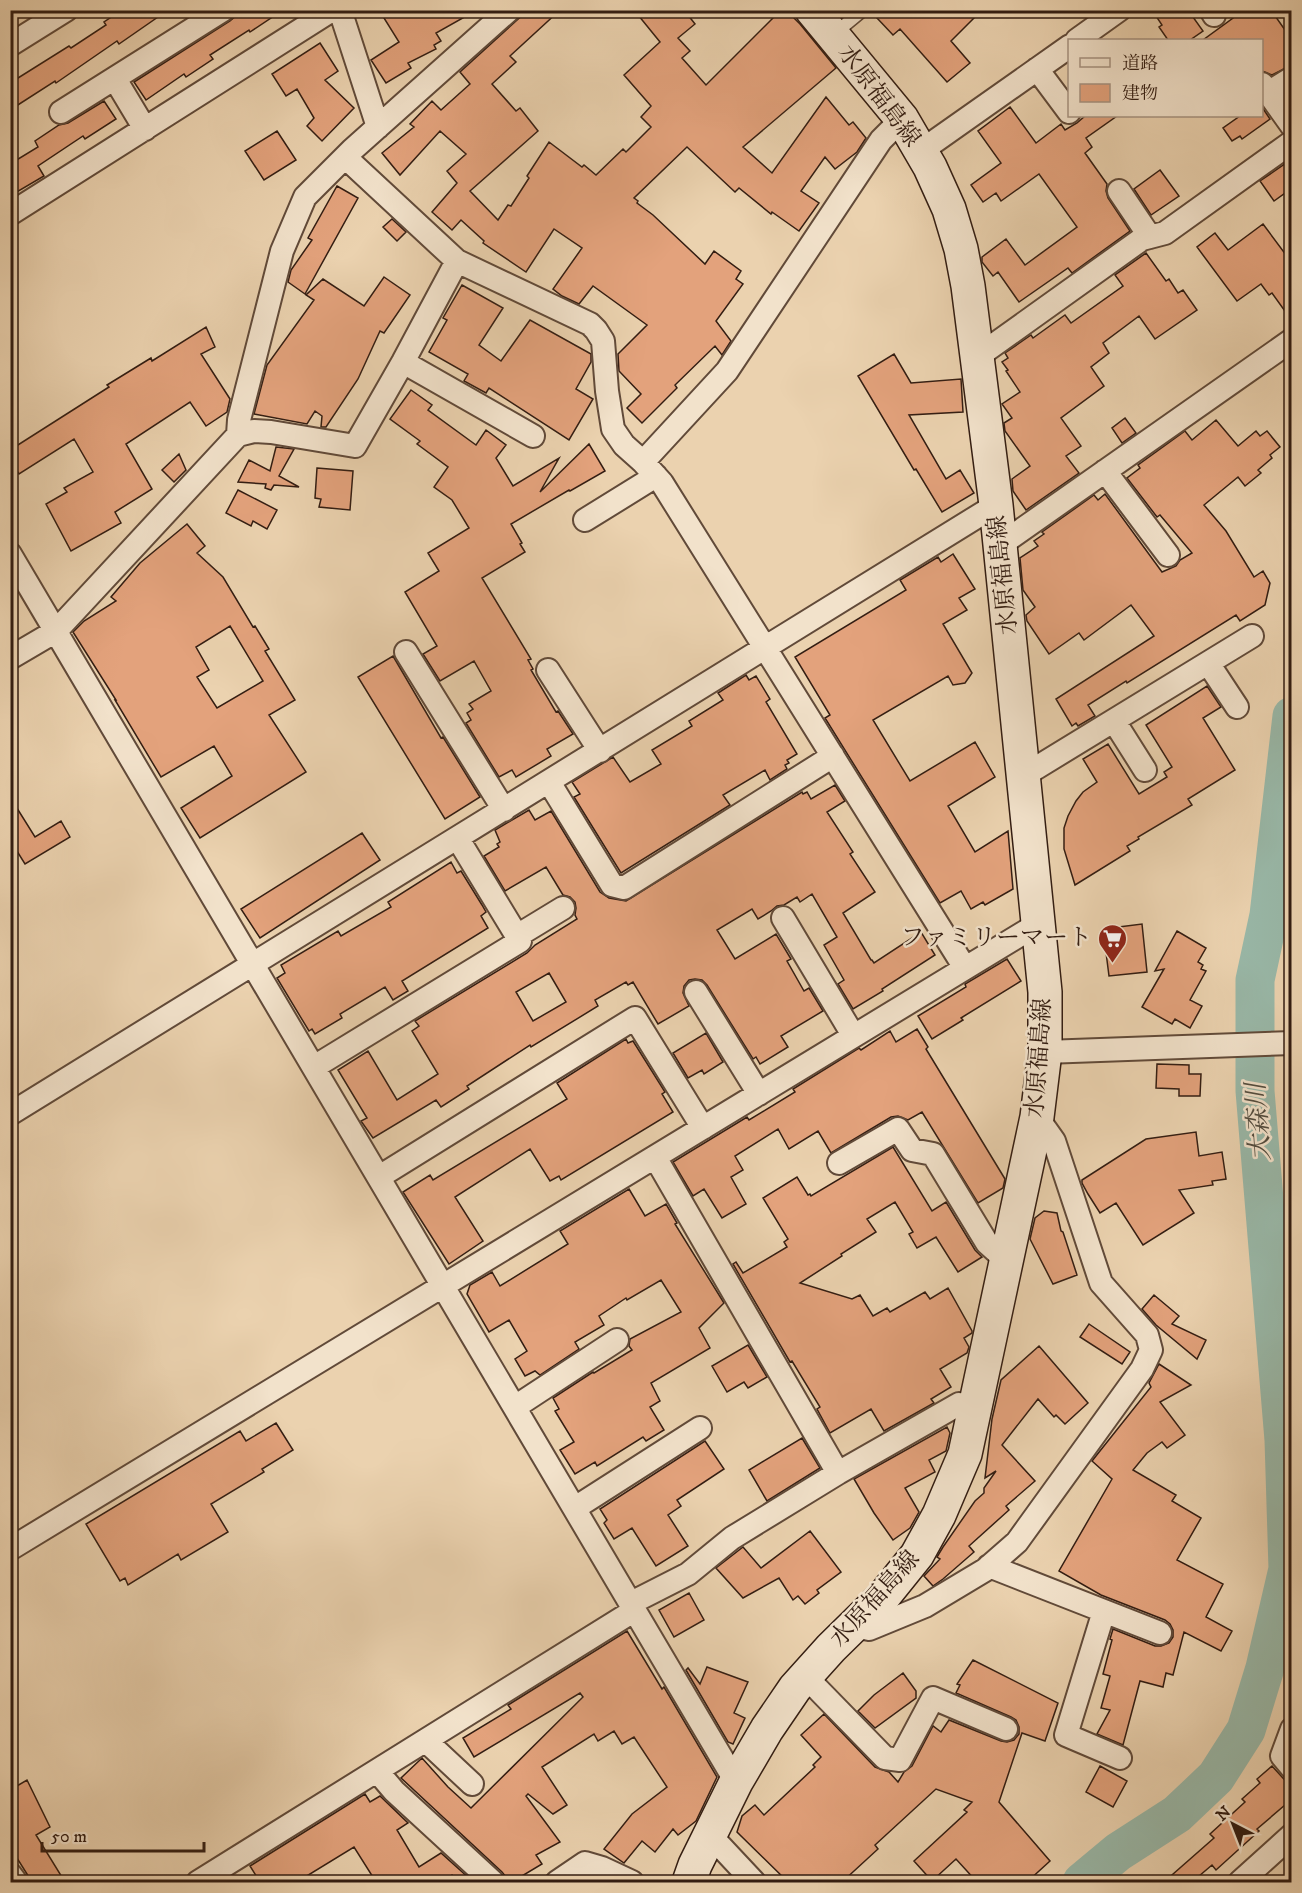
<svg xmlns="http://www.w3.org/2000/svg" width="1302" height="1893" viewBox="0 0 1302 1893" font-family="'IM FELL DW Pica','Noto Serif JP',serif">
<rect width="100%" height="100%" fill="#ebd2af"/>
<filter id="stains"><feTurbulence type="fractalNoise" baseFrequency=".00333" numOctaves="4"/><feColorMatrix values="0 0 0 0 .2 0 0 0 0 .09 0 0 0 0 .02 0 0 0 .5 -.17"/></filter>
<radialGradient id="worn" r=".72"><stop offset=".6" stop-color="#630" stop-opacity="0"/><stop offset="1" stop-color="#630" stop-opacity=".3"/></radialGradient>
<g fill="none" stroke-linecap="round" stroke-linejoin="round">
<path stroke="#99b8a8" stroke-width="39" d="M1082,1882L1118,1852L1177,1814L1216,1777L1246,1730L1265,1668L1288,1569L1284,1440L1255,1091V980L1269,915L1292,716"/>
</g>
<path fill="#e3a27c" stroke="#331d12" stroke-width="1.5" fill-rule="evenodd" d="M122,10H168L119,44L117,41L56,83L55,81L10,110V83L69,46L71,48L106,25L104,22Z
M236,10H283L250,32L249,30L210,55L213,59L186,77L184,74L146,100L134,82L230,21L238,14Z
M379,10H477L436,33L441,41L434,45L436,49L408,63L411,68L386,83L371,60L399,42Z
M528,10H560L510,56L516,62L492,84L516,111L520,108L538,131L470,191L498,220L508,205L511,206L529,178L527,176L549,142L582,167L584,165L596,175L623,149L626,152L651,127L641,117L651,106L624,75L660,42L634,10H684L695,24L678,38L690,51L682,58L706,85L781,10H786L800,24L836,68L743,147L772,173L826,97L849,125L853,122L866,138L857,152L835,169L825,157L801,191L819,203L799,231L772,212L771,214L739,188L735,192L687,147L634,198L638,201L637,203L653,215L705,264L714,251L741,271L736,279L743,284L716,321L731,341L722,355L715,346L675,385L677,388L642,423L627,408L641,394L619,371L618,354L647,325L593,286L579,304L562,296L553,289L582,248L554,229L526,272L483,243L484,241L461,220L452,230L432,212L457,183L447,171L466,154L440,131L400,175L382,153L414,127L410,124L432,101L441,110L470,84L460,72Z
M885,10H982L951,41L970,63L947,82L900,29L893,35L877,18Z
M1152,10H1188L1203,31L1190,40H1168L1159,27L1162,25Z
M1228,10H1271L1292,40V65L1272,75L1262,71V40H1203L1233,18Z
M320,43L338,71L325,80L354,108L322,141L307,126L314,118L297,89L286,96L272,74Z
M104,101L116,119L85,139L83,136L38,166L44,176L10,196V164L38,147L35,141L59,125L68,123Z
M1010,107L1036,143L1061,124L1065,130L1077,123L1085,116H1117L1086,138L1092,147L1085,153L1107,184L1106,191L1108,198L1130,231L1072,273L1068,268L1019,302L998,272L993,276L982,262V257L1006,239L1025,265L1077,227L1039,174L1001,201L996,193L983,202L971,185L1001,163L978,131Z
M1262,107L1270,119L1242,139L1240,136L1232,141L1223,128L1240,116H1262Z
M277,131L296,160L264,180L245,151Z
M1292,159V188L1274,201L1260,181Z
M1160,170L1179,196L1151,215L1134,189Z
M337,186L358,198L305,294L288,282L291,270L312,240L308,238Z
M392,219L406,232L397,241L383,227Z
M1263,224L1292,263V321L1272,293L1269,295L1261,284L1237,301L1197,247L1215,233L1228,250Z
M1146,253L1166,281L1169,279L1178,293L1183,290L1197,310L1155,339L1139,316L1103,343L1109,353L1091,367L1104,386L1061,418L1081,446L1066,456L1079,473L1026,510L1013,491L1012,479L1030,466L1005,431L1004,423L1012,418L1002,404L1020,392L1006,371L1008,370L1002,362L1008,358L1005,353L1031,335L1033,338L1065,315L1071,323L1123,286L1115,275Z
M384,277L410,295L384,333L380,331L358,379L326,427H321L322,416L315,411L307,424L254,414L267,365L314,300L306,295L323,279L364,306Z
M462,285L503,308L479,345L501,361L530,320L591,354V362L576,389L593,399L569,440L489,388L486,393L464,381L468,374L429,352L447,320L443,318Z
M206,327L215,347L201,354L230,399L227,412L206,426L190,402L126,444L152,489L115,512L121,523L71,551L46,504L67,492L64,488L93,472L74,439L19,474L10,460V450L109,387L107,385L151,358L152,361Z
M894,354L911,383L961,379L963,412L909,415L946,479L960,470L974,493L942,512L916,469L914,470L858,376Z
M411,390L432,405L428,410L476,445L486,430L506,445L496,458L513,486L559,458L540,492L589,444L605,471L570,491L569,490L511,524L522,543L520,544L525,552L482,578L531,659L528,660L533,669L531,670L556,712L558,711L573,734L547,749L551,756L516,777L512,770L499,777L466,723L471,720L467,713L473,709L469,704L491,691L474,661L440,681L423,654L437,646L405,592L439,571L428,553L469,528L452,500L434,487L448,467L417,444L420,441L390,419Z
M1125,418L1136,433L1122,443L1112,428Z
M1216,420L1238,446L1256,431L1260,436L1267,431L1280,447L1270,455L1272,458L1258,470L1261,473L1245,486L1238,477L1204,505L1226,531L1254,577L1263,571L1270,583L1265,605L1240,621L1236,615L1127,683L1126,681L1088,705L1095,716L1078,726L1076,723L1072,726L1056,699L1154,636L1131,605L1084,640L1079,633L1049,654L1027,621L1026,615L1035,607L1023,590L1020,558L1038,546L1034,541L1044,534L1042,532L1094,495L1098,500L1105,494L1162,572L1176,566L1180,560L1192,553L1160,515L1157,517L1127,478L1140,468L1138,465L1185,431L1192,440Z
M276,447L294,449L279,476L299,487L274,485L271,490L265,488L266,484L238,482L249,460L270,471Z
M179,454L186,470L174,482L162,470Z
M317,468L353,471L350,510L319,507L321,499L315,498Z
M238,490L277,510L267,529L253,521L251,526L226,513Z
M187,524L205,546L197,553L223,577L253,627L255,626L269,649L265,651L295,700L269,715L306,772L200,838L181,808L232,776L214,746L161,777L115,700H116L73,632L84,621L116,601L111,597L140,563ZM230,626L263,681L217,708L197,677L209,670L196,647Z
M953,554L975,589L959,598L967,610L943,624L972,673L965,683L953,685L948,676L873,720L910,781L975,742L995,777L948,806L975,852L1008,831L1013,889L985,905L983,902L971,909L961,891L940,903L825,718L830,715L795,657L906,590L900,580L938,557L941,562Z
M393,656L441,738L443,737L480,797L445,819L358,677Z
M746,675L749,680L756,676L770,699L766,702L797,754L787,760L789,763L785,765L787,769L770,780L765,770L723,795L730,805L621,873L574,797L580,794L572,782L613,757L630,782L661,764L652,750L692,726L689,721L723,700L718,693Z
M1207,686L1221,707L1203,718L1235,770L1188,799L1192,805L1138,837L1139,839L1127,846L1130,851L1075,885L1064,849V828L1068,816L1076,801L1083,792L1097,782L1083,759L1108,744L1139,794L1167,777L1164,772L1172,767L1146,725Z
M835,785L845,801L827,812L853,852L850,854L875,892L843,913L871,960H872L874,963L921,932L935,955L882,989L883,991L853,1009L838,984L844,980L824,945L837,937L812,894L800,902L797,897L784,905L777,906L771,911L758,919L752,909L717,930L735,959L776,934L791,959L787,961L804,991L809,988L823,1011L781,1036L788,1047L760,1064L756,1057L753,1059L707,985L702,980L695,979L689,980L684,986L683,993L689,1006L658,1024L633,982L628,985L626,982L595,1000L598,1006L531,1047L530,1045L467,1086L469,1089L441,1107L436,1100L373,1138L361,1121L367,1118L338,1070L368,1051L397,1100L438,1074L412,1031L419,1026L415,1021L527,953L535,945L577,919L575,915L576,908L575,902L570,897L563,895L546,867L505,891L484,856L499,847L497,844L500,842L495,830L529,810L535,820L551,811L600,892L609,898L626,901L802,792L803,794L807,792L811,799ZM549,973L566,1002L533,1021L516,992Z
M10,797L35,837L61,821L70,837L25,864L10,840Z
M362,833L380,860L260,938L241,909Z
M451,862L457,873L461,871L482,905L486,912L481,916L488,928L402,981L408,991L393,1000L385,987L340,1014L342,1018L315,1034L312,1029L309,1031L277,978L285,973L281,965L338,931L341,936L391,907L388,902Z
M1142,924L1147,972L1109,976L1103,929Z
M1177,931L1206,948L1198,962L1203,965L1201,969L1206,971L1190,1000L1202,1006L1190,1028L1175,1019L1172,1024L1142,1007L1164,969L1155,971Z
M1007,959L1021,981L961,1018L963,1020L932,1039L918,1016L966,987L965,984Z
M917,1029L928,1047L926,1049L1005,1179L1003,1188L978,1203L922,1112L908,1120L898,1116L891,1117L831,1153L818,1131L789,1149L778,1129L735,1156L743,1170L731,1177L746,1204L722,1218L704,1189L693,1196L673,1162L747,1117L749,1120L795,1092L793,1089L859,1048L861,1050L890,1031L896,1042Z
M706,1033L723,1062L704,1074L702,1070L688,1078L673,1053Z
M626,1039L628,1043L633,1041L665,1092L662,1094L673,1112L561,1180L559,1176L550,1181L530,1149L455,1197L483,1241L449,1264L403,1192L430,1175L433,1180L567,1099L557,1083Z
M1157,1064L1189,1065V1074H1201L1200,1096H1179V1089L1156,1088Z
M1196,1132L1199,1156L1222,1152L1226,1179L1212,1181L1213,1185L1179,1190L1194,1213L1143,1245L1116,1203L1100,1213L1088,1194L1082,1183V1180L1146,1139Z
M893,1147L932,1211L946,1202L975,1250L982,1257L958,1272L936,1237L917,1248L909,1234L913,1232L895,1202L867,1219L876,1232L841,1254L842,1256L800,1283L852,1299L860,1295L873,1316L887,1308L890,1312L925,1292L930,1299L948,1288L972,1331V1333L964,1338L969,1347L967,1353L940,1369L951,1387L931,1399L934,1403L884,1431L871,1409L830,1433L817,1409L820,1407L792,1361L790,1362L733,1264L736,1262L743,1273L787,1247L784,1242L788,1239L763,1198L797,1177L808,1195L810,1194L811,1196Z
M629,1189L645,1216L666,1204L677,1223L675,1224L724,1303L699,1328L710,1348L651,1383L660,1401L650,1407L664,1430L646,1441L643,1437L597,1466L595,1462L575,1474L560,1450L574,1442L555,1411L559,1409L553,1398L593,1372L594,1373L632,1350L629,1346L630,1339L681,1312L661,1280L627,1300L626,1298L599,1316L604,1325L575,1342L579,1349L540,1375L535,1371L525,1376L515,1359L527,1351L509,1320L489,1332L467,1294L470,1285L492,1272L500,1286L568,1244L560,1231Z
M1044,1211L1057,1213L1061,1231L1063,1232L1077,1275L1053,1284L1030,1239L1035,1218Z
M1154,1295L1179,1316L1172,1324L1206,1340L1197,1359L1156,1325L1142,1309Z
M1089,1324L1130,1352L1122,1364L1080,1337Z
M748,1345L767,1377L748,1388L744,1382L727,1392L712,1366Z
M1039,1346L1088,1403L1065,1424L1056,1415L1054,1417L1038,1399L1002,1445L1035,1481L1006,1506L1009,1510L969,1546L974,1552L943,1579L933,1586L924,1576L940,1559L937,1557L943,1547L975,1501L984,1493V1488L996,1471L985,1478L992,1419L1001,1380Z
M1159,1364L1191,1385L1160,1402L1185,1435L1167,1448L1162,1442L1147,1453L1133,1470L1176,1495L1172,1501L1201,1518L1177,1560L1223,1584L1206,1617L1232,1631L1221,1651L1184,1632L1173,1675L1166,1673L1163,1687L1140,1681L1123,1745L1097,1734L1110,1710L1101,1708L1110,1676L1103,1674L1112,1640L1110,1639L1113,1629L1155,1646H1161L1169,1643L1173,1637V1630L1170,1624L1165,1620L1101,1595L1059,1571L1112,1479L1092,1461L1151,1387L1149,1383Z
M276,1423L293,1450L262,1469L264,1472L211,1504L228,1532L181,1560L178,1554L128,1585L125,1578L120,1581L86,1524L240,1431L246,1441Z
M947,1427L950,1433L946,1451L929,1460L935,1472L905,1488L919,1512L910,1528L893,1540L874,1513L854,1479Z
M802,1438L820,1468L767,1501L749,1470Z
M705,1441L724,1469L677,1500L681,1506L668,1515L688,1546L656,1566L632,1528L614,1539L604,1523L607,1520L600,1509Z
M810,1531L841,1572L817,1590L819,1593L805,1604L798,1596L793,1600L779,1578L743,1598L716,1568L743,1547L761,1568Z
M689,1593L704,1620L674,1637L659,1610Z
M627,1631L662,1689L664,1687L717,1777L696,1821L678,1835L673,1829L655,1852L642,1841L624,1863L604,1849L632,1814L667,1787L634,1737L622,1744L614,1731L598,1741L594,1734L542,1767L567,1805L553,1814L528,1794L526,1796L560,1842L536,1855L542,1864L512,1882H506V1877L502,1872L401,1778L422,1758L448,1787L471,1808L583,1697L580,1693L474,1757L463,1738L511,1709L508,1705Z
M973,1660L1058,1703L1045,1741L1022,1733L999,1802L1050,1861L1027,1882H977L956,1859L932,1881L914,1861L967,1812L964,1810L972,1802L936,1789L875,1845L878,1849L842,1882H788L737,1832L742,1816L755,1805L764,1815L815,1767L813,1765L821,1757L801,1735L824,1714L875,1767L889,1772L898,1782L904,1772L912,1766L933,1726L941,1732L949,1720L1001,1741L1007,1742L1014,1740L1019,1734V1727L1016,1720L1011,1717L956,1693L960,1685L957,1684Z
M707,1667L748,1682L734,1713L745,1718L733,1744L728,1742L686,1670L688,1668L700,1684Z
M903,1673L916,1691V1698L875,1728L858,1711L874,1695Z
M1100,1766L1127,1781L1113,1807L1086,1792Z
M1272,1766L1292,1788V1799L1257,1829L1259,1831L1216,1870L1212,1865L1192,1882H1164L1214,1838L1210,1834L1245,1802L1242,1799L1260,1783L1257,1779Z
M27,1780L50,1827L36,1835L65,1882H32L10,1847V1790Z
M365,1794L370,1802L380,1796L408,1823L397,1830L419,1867L441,1853L470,1879L464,1882H456L452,1875L441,1882H376L354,1847L297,1882H260L250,1866Z"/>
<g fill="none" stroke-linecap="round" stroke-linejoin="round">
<defs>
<path id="lane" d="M834,34L863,10"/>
<path id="street" d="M340,10L378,127
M1211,10L1214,15
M1077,40L1119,10
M10,45L66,10
M1037,69L1069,112
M115,79L145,129
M1262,84L1292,126
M1268,93L1292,78
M61,112L223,10
M902,119L881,140L727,371L643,462L662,483L965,968
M921,151L1070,46
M345,157L457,261L590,324L596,330L603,341L607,391L613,429L624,445L643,462
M1119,191L1150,237
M10,214L332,10
M977,357L1142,239L1165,233L1292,142
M403,362L533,436
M238,435L254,431L271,432L355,446L403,362L457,261
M1105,471L1168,555
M585,520L656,476
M1000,545L1292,340
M10,554L736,1782
M406,652L504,810
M10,658L56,631L238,435L239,420L282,251L305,197L352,150L509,10
M1208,663L1237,707
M548,670L600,751
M1114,721L1145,770
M1023,776L1252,636
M549,782L612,885L624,888L833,756
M783,918L853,1035
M517,936L563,908
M696,992L759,1094
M1045,1052L1292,1043
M314,1067L520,941L458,839
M10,1114L996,505
M839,1163L898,1129L912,1150L933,1154L987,1243L1006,1260
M379,1177L635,1018L703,1128
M515,1407L617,1340
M838,1473L959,1404L975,1407
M575,1508L700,1428
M10,1549L1038,924
M989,1566L1160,1633
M631,1603L688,1574L732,1538L838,1473L655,1157
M1104,1611L1066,1735L1120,1758
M853,1626L869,1629L925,1606L985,1570L1017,1542L1142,1369L1151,1350L1147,1335L1101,1283L1054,1141L1037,1117
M806,1677L885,1758L900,1760L933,1698L1006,1729
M1292,1729L1282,1756L1292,1768
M426,1741L472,1784
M377,1771L394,1791L493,1882
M710,1835L754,1882
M10,1874L16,1882
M198,1882L635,1610
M557,1882L585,1863L602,1868L632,1882
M1240,1882L1292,1835"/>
<path id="secondary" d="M689,1882L695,1865L736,1782L767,1729L795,1688L831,1648L884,1596L917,1555L939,1515L965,1454L1037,1117L1045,1052V992L996,505L968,286L961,249L949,209L930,167L902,119L812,10"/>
</defs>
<use href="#lane" stroke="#614a39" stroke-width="15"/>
<use href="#street" stroke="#614a39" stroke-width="26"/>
<use href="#secondary" stroke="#331d12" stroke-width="36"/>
<use href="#lane" stroke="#f2e2cb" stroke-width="12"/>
<use href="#street" stroke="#f2e2cb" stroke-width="22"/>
<use href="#secondary" stroke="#f2e2cb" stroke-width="33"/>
</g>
<defs>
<symbol id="supermarket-pin" viewBox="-11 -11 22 30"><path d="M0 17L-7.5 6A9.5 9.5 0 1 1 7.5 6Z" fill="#8f2418" stroke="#f2e2cb"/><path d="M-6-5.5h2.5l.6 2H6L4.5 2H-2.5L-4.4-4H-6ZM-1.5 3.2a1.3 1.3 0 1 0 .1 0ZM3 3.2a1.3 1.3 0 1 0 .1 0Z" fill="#fff"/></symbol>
</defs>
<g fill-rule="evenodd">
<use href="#supermarket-pin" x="1096" y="922" width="33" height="45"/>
</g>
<g text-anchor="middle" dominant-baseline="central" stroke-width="5" stroke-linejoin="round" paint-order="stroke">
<g font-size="24" fill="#331d12" stroke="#f2e2cb">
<text transform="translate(879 96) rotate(53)">水原福島線</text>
<text transform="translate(1003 575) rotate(-96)">水原福島線</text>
<text transform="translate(1039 1058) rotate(-86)">水原福島線</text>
<text transform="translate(875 1599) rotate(-48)">水原福島線</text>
</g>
<g font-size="24" fill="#331d12" stroke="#f2e2cb" text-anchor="end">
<text x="1092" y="938">ファミリーマート</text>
</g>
<g font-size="26" font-style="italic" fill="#524c3f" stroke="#f2e2cb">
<text transform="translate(1259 1122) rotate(-94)">大森川</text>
</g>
</g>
<rect width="1302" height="1893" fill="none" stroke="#ebd2af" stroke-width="36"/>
<rect x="12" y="12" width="1278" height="1869" fill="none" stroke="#331d12" stroke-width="3"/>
<rect x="18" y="18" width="1266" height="1857" fill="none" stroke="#331d12" stroke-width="1.5"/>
<rect x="1068" y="39" width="195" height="78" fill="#f2e2cb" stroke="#a69381" stroke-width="1.5"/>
<rect x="1080" y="58" width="30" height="9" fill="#f2e2cb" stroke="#a69381" stroke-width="1.5"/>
<text x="1122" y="69" font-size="18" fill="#331d12">道路</text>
<rect x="1080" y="84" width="30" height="18" fill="#e3a27c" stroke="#a69381" stroke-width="1.5"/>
<text x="1122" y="99" font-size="18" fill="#331d12">建物</text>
<g transform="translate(1233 1824) rotate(318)" stroke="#f2e2cb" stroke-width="4.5" paint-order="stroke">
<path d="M0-4.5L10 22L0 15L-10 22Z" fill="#331d12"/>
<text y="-9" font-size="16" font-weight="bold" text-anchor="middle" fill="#331d12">N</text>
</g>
<path d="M42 1842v9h162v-9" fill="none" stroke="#331d12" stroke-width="3"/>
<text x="51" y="1842" font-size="18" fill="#331d12" stroke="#f2e2cb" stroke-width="4.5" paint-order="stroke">50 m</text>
<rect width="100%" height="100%" filter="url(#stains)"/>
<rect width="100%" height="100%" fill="url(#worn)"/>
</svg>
